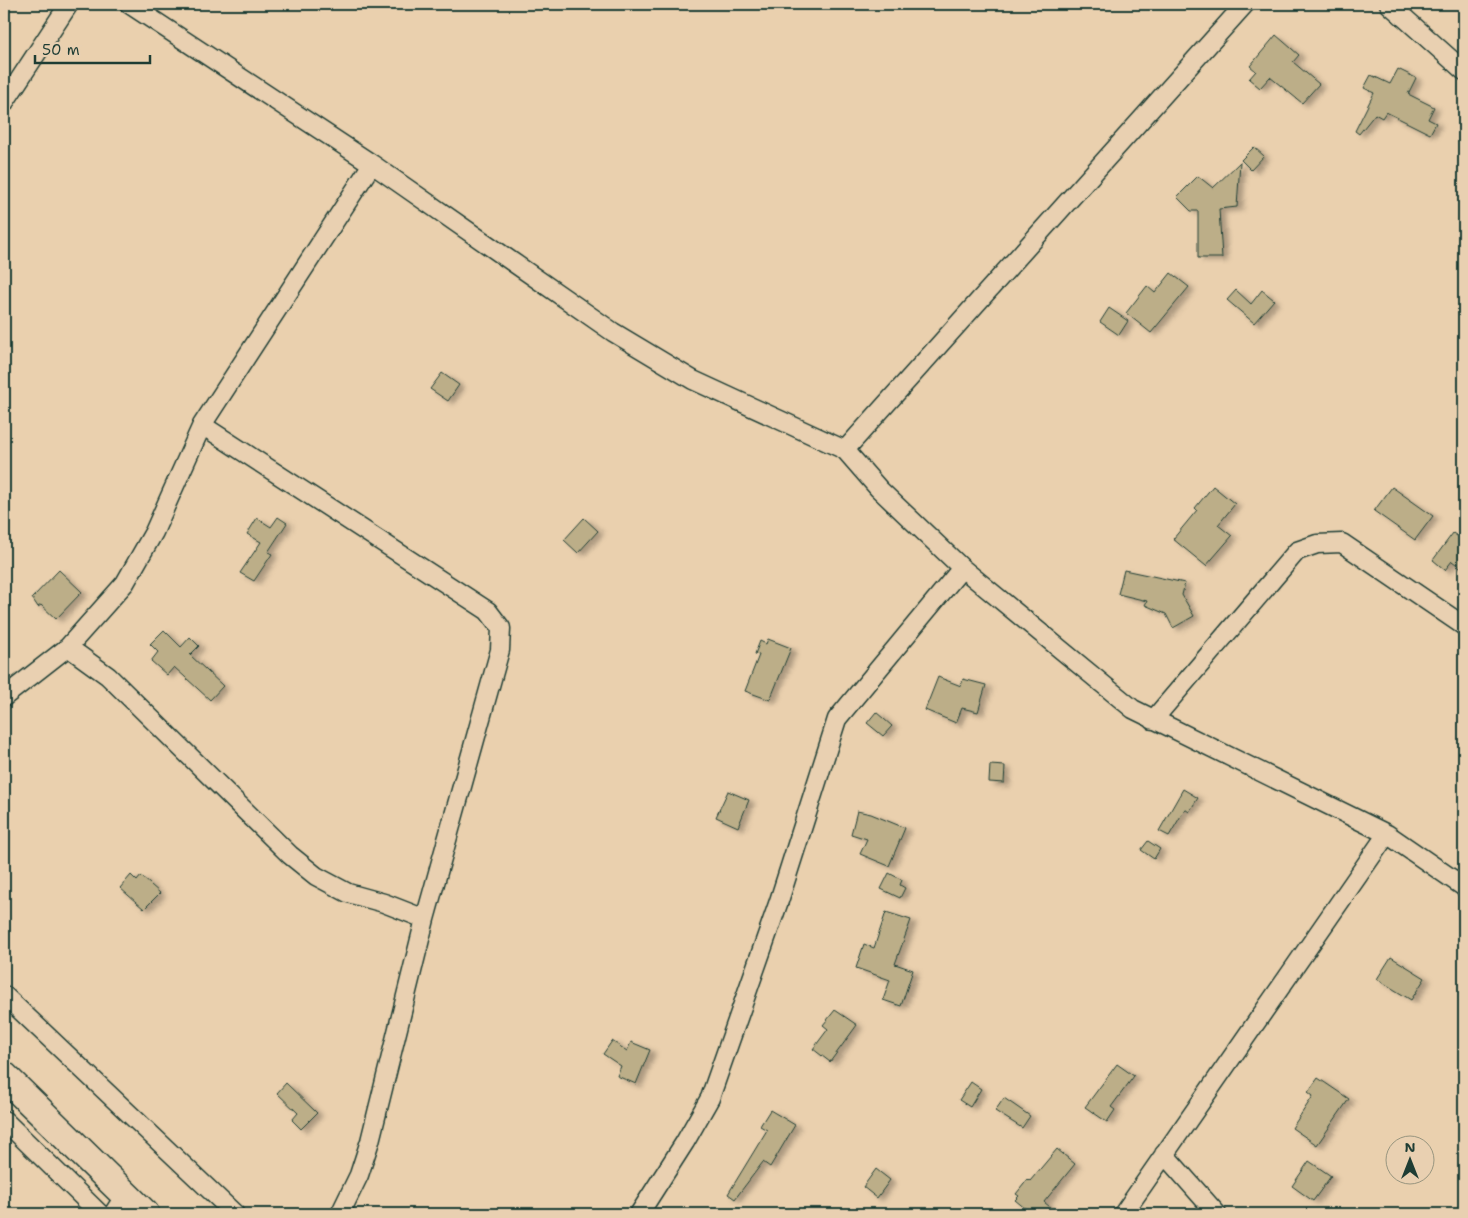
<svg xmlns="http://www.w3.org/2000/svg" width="1468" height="1218" viewBox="0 0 1468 1218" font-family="'Shantell Sans',sans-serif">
<defs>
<filter id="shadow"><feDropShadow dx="5.5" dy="3" stdDeviation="2.5" flood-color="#0004"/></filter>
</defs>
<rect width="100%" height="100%" fill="#ead0ae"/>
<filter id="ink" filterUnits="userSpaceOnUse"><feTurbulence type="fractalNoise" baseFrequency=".02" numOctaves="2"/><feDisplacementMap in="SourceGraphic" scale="10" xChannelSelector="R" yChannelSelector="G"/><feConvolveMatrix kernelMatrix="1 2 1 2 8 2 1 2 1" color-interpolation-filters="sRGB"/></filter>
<g filter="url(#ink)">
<path fill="#bcae88" stroke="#1f3d34" filter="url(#shadow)" d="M1276,35L1299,55L1293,62L1319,84L1302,103L1270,77L1260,88L1249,79L1256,71L1250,66Z
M1398,69L1416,78L1408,94L1434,107L1428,119L1436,123L1430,134L1386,112L1382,118L1375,114L1359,134L1355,131L1374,93L1364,88L1371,75L1390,84Z
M1254,147L1264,156L1251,170L1241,160Z
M1240,162L1237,207L1219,209L1222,258H1198V211H1191L1177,197L1198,176L1213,188Z
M1171,273L1189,287L1151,333L1126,313L1147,286L1155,293Z
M1236,290L1251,304L1262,290L1274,300L1254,323L1227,300Z
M1109,308L1128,321L1119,335L1100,322Z
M442,373L459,385L448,401L430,389Z
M1213,486L1235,504L1218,525L1232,536L1206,566L1173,539L1197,510L1195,508Z
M1392,487L1433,516L1415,540L1374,511Z
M278,517L287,523L268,552L272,554L254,581L240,573L261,542L247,534L257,518L271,527Z
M584,518L598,531L578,553L564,540Z
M1453,533L1464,541V570L1452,561L1445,570L1433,560Z
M59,570L82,592L56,619L41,605L38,607L32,598Z
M1124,570L1185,583L1182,595L1194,616L1173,628L1166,614L1145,605L1147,601L1118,594Z
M164,630L181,647L190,637L199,646L190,655L223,686L210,700L174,667L167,675L151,661L158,652L150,644Z
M768,639L791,648L770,700L745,691L759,655L755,654L760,641L766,644Z
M938,677L961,686L963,679L986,685L978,712L962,708L956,723L925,710Z
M876,712L892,726L883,736L867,723Z
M990,765L1005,766L1004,783L989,782Z
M1183,789L1198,798L1189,812L1185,809L1169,836L1159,831Z
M728,791L749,800L738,827L716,817Z
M857,811L871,814L905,828L889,866L860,854L867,839L851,834Z
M1148,841L1160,849L1154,859L1141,850Z
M889,873L902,880L900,885L905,888L900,898L881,889Z
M131,875L137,881L141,876L160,893L144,909L120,888Z
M886,912L911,920L895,964L913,970L901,1006L883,1000L890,980L856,968L864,944L874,948Z
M1391,957L1425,978L1411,1000L1377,979Z
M835,1010L857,1025L830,1062L813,1049L828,1029L823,1025Z
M612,1041L627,1051L631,1042L650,1050L636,1084L617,1076L621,1066L603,1054Z
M1117,1064L1134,1076L1111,1107L1115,1110L1107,1122L1085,1107Z
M1318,1078L1349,1099L1317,1145L1292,1128L1313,1096L1308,1092Z
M971,1082L981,1089L970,1107L959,1100Z
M286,1083L317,1113L301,1129L292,1120L298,1113L277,1093Z
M1004,1098L1030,1116L1022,1128L995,1111Z
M770,1110L795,1125L770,1167L763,1162L735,1199L728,1194L767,1130L760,1126Z
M1057,1149L1075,1164L1044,1202L1050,1207L1045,1214H1032L1015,1200L1019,1196L1016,1194L1028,1179L1030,1181Z
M1309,1161L1331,1176L1313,1201L1292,1186Z
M876,1169L890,1180L877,1198L863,1187Z"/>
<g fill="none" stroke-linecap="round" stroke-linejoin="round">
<defs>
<path id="street" d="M129,4L372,164L613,332L693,380L845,450L1245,4
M1389,4L1464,71
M4,103L69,4
M202,425L488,611L501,628L500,650L425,919L370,1141L359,1175L340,1214
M845,450L879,489L962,568L1133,709L1387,834L1464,887
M68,647L108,676L290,855L316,876L348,893L384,903L425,919
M4,697L68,647L125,583L154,532L202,425L372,164
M1153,720L1297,551L1317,544L1342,543L1464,626
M4,995L235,1214
M4,1120L100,1214
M1164,1154L1217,1214
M113,1214L125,1195
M639,1214L685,1142L710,1098L779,901L837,719L962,568
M1123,1214L1387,834"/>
<path id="highway" d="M4,1076L145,1214"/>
</defs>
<use href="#street" stroke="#1f3d34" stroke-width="21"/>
<use href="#highway" stroke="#1f3d34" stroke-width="31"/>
<use href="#street" stroke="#e9d0b1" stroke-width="18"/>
<use href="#highway" stroke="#e9d0b1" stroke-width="28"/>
</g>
</g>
<rect width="1468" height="1218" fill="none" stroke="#e9d0b1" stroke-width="20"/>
<rect x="10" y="10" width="1448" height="1198" fill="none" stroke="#1f3d34" stroke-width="2" filter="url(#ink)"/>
<g transform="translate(1410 1160)"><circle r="24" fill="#e9d0b1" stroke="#98957f"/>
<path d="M0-4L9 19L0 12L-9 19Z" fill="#1f3d34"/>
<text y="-8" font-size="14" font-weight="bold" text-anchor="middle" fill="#1f3d34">N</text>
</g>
<path d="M35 55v8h115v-8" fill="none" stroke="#1f3d34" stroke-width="2.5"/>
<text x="42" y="55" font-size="15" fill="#1f3d34" stroke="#e9d0b1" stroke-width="4" paint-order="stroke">50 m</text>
</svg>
